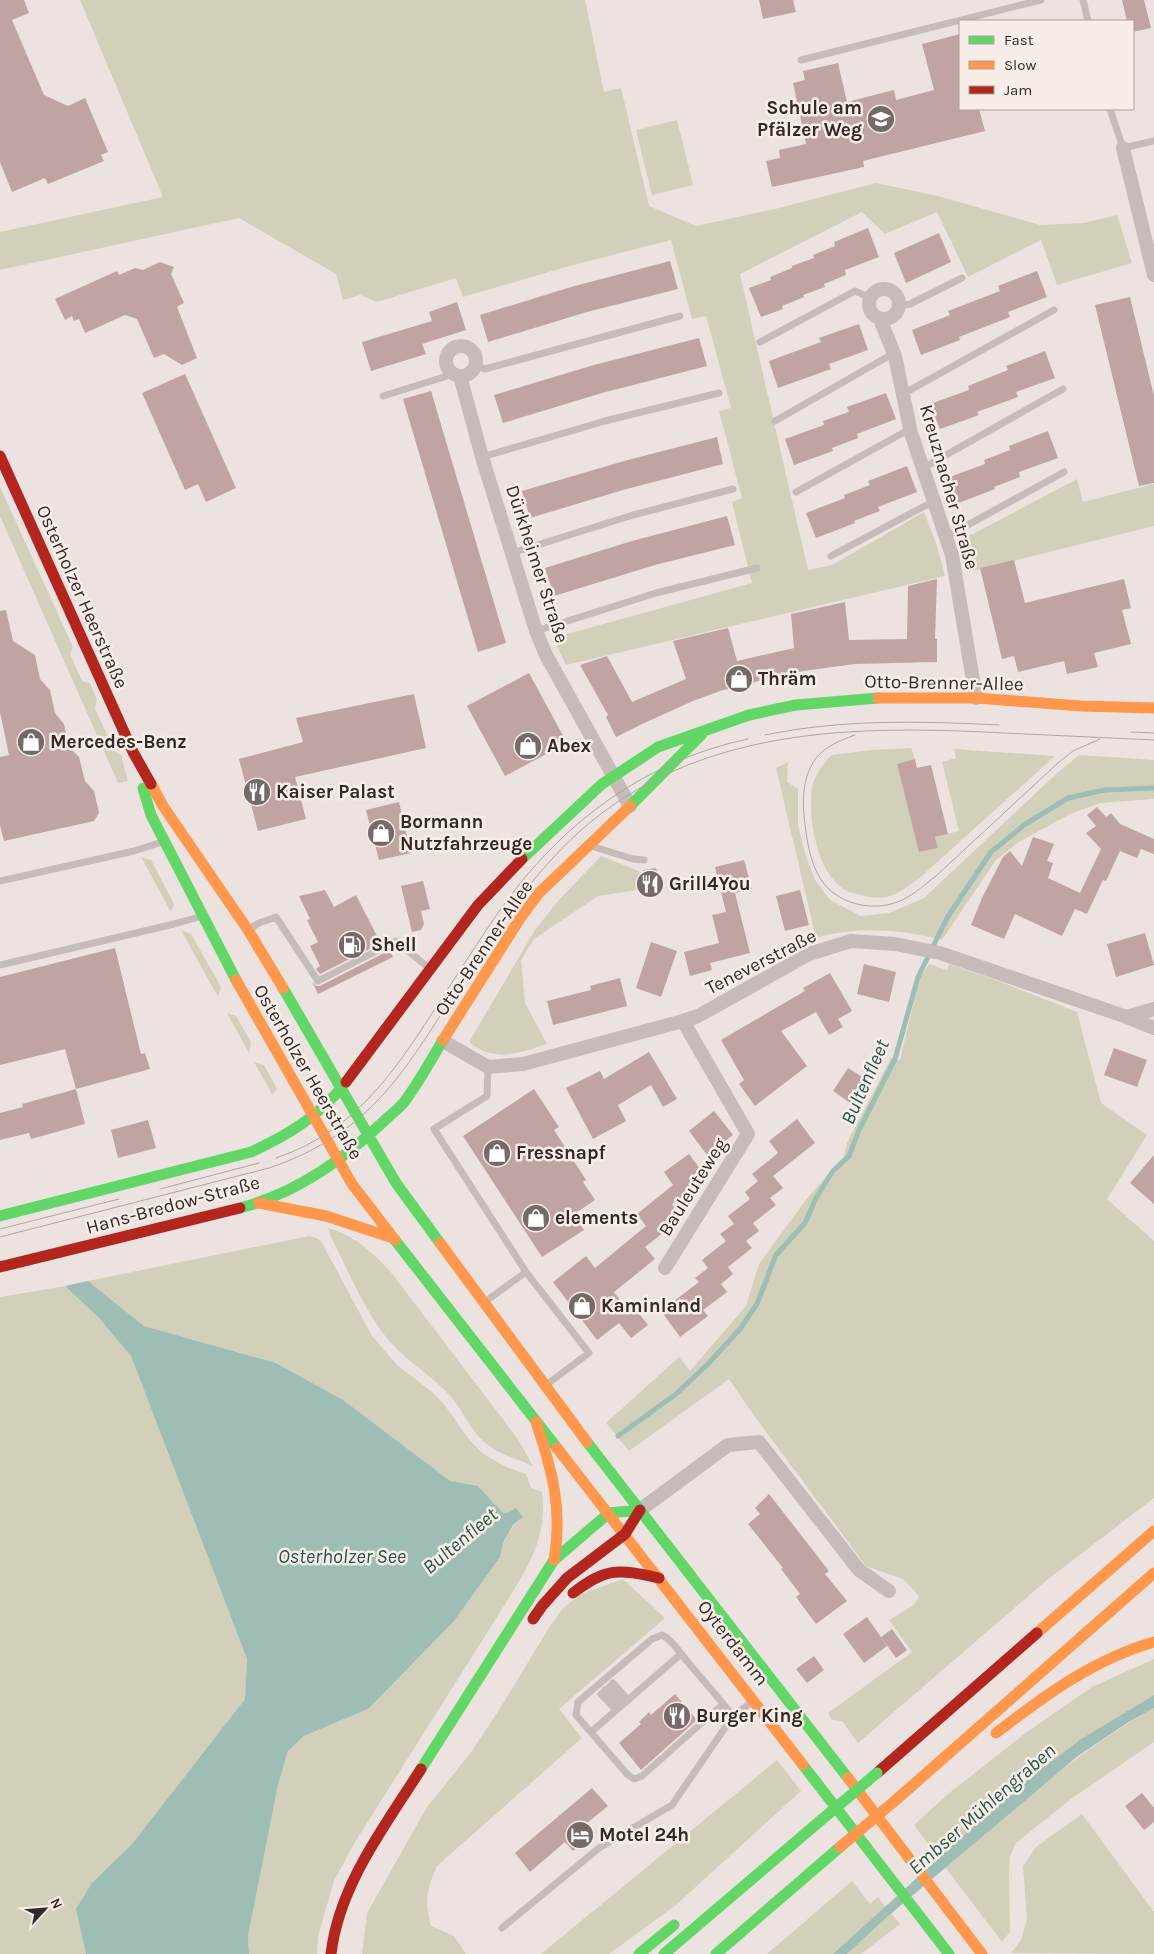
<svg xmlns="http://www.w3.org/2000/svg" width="1154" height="1954" viewBox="0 0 1154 1954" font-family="Karla,sans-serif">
<rect width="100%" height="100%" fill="#ece3e0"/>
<path fill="#d2d0ba" d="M80,0H585L604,92L621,88L649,206L696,226L775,209L876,183L938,196L1040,225L1084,223L1117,215L1132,263L1057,285L1041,240L968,277L937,212L885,234L862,212L740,274L808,570L832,565L924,512L936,543L945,576L566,665L553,638L752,583L732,502L742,498L719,411L731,408L706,316L692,319L671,240L566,267L463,297L456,278L377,302L360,295L343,300L336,274L239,218L0,270V232L163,197Z
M677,120L693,185L652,195L636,130Z
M1077,479L1083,502L1154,484V526L968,572L958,538L973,534Z
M0,487L73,647L70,654L82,681L90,683L97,700L95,708L114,751L121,755L128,781L118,783L0,516Z
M911,748L915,759L897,764L920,852L937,848L935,837L959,831L942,762L956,758L954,749L1055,756L923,875C912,884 900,893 887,897C878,899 868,897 860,895C854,893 847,892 842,888C816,869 808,818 812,788C814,775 823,765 831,755L872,750Z
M1079,755L1154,760V799L1100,803L1070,814L1019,842L996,860L942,940C900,929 857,926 816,938L776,768L788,762L787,782L798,789V826L806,856L815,880L830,900L861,916L889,913L924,898L1054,776Z
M601,856L639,871L643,889L598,896L534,939L521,960L525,1003L547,1044C518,1053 495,1063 469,1042L535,930L558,901Z
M141,857L151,860L174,904L171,912Z
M181,930L191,934L221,987L218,997Z
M929,964L947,970L949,964L1001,982L1077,1012L1101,1103L1147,1135L1107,1199L1154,1241V1498L1047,1580L858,1743L842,1721L832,1720L828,1713L912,1652L889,1620L914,1605L919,1596L903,1579L866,1566L755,1417L729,1379L629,1451L606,1423L679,1357L690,1371L746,1306L759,1264L805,1201L844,1156L847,1143L891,1058L900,1060L920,977Z
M227,1013L236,1016L251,1042L249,1053Z
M254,1062L264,1065L277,1089L272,1094Z
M328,1228C354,1235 372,1252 390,1271L505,1422L519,1441L533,1466C516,1459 495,1453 482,1440C469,1428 463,1410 451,1397C433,1376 409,1363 391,1343C365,1313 349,1272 331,1237Z
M309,1236L317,1238L322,1243L372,1336L397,1365L431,1391L444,1404L468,1438L482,1453L506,1467L526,1474L531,1488L542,1492C547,1536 531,1562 509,1598L355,1842L334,1881L318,1936L317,1954H249L248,1936L278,1785L288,1751L304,1736L368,1709L500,1557C505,1537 508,1530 523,1517L509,1512L503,1513L478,1486L450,1482L343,1400L276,1363L144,1326L88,1281Z
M65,1286L99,1318L131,1356L247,1659L245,1699L132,1844L92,1883L84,1941L86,1954H0V1297Z
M623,1579L665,1618L559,1709L582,1738L437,1866C427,1889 424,1901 431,1926L454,1936L466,1954H362L367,1913L427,1807L469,1755L499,1710L550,1626L563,1608L581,1594Z
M1154,1659V1695L1081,1739L1014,1790L939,1859L914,1825L948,1794L1027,1732L1092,1687Z
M1154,1708V1742L1071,1799L1016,1843L1010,1856L1009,1871L1010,1932L1002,1942L945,1867C1013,1811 1077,1751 1154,1708Z
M777,1760L801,1791L676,1905L609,1954H541Z
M1082,1814L1154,1912V1954L1011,1953L1021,1940L1027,1919L1023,1866L1036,1847Z
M852,1881L870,1904L878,1897L886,1908L833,1954H767Z
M891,1913L900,1924L861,1954H847Z"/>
<path fill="#9dbdb5" d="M88,1281L144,1326L276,1363L343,1400L450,1481L478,1486L503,1513L509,1512L516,1508L523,1517L513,1525L504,1541L500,1557L453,1622L368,1709L304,1736L288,1751L278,1785L248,1936L249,1954H86L76,1909L92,1883L132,1844L245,1699L247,1659L131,1356L99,1318L65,1286Z
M1154,1695V1708L1127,1723L1078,1756L887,1917L847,1954H833L1014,1790L1081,1739Z"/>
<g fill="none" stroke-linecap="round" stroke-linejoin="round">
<path stroke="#9dbdb5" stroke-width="5" d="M618,1436L676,1394L707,1365L740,1329L757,1304L776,1255L805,1223L816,1198L833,1171L849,1156L859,1130L895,1059L918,977L947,918L991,852L1024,825L1068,798L1105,790L1154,788"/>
</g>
<path fill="#bfa4a2" d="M0,0H24L29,13L12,20L44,95L68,106L85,98L108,152L101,155L104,161L48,184L45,178L12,192L0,162Z
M759,0H793L796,12L763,19Z
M1122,0H1144L1151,28L1133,32V21H1127Z
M960,34V109H979L985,131L863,161L864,167L772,187L766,161L780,158L779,150L806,144L793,83L805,80L803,71L838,63L847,102L894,90L896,100L934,90L922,44Z
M868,228L879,257L845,270L846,275L824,284L825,287L803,295L804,297L782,306L783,309L761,317L749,288L771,280L770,277L792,268V266L814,258L813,255L835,246L834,242Z
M939,233L951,262L906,283L894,253Z
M670,261L678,289L587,312L488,342L480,315L571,287Z
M160,262L174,267L171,274L184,303L177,307L197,358L182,365L164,354L154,358L137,319L125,315L85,333L79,319L74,321L72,316L65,320L55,299L117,271L119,275L135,268L143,270Z
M1037,271L1047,297L1008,312L1010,317L959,337L960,340L921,355L912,330L950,315L948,311L1000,291L998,286Z
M1130,297L1154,396V483L1139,486L1095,305Z
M457,302L466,330L422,344L426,354L371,371L362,342L432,321L429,312Z
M859,324L868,350L829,364L831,369L778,388L769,361L821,342L819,338Z
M699,338L707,366L602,393L503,423L494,395L594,365Z
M1045,351L1055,378L1016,392L1018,397L977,412L979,415L940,429L930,404L969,390L968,386L1008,370L1006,366Z
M185,374L236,488L206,502L198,484L185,490L142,393Z
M431,391L506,643L478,652L403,399Z
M886,393L896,419L857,434L858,438L832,448L833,451L794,465L785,439L824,425L823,421L849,412L847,407Z
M1048,431L1058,458L1019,472L1020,477L994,487L995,489L956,504L947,478L985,464L984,460L1010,450L1009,446Z
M717,437L723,464L623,490L530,518L522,491L624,461Z
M907,466L917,492L878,507L880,511L854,521L855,523L816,538L806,513L845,498L844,495L870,485L868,481Z
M727,516L735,545L655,565L554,596L545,568L632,541Z
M1014,560L1025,603L1124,579L1131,608L1122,610L1131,644L1094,653L1098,667L1067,674L1064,661L1018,672L1014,656L1002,659L980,568Z
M937,579L935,639H937V662L855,664L803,671L759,681L720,691L693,701L642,724L616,737L606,717L608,715L580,665L607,656L632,702L686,679L673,641L728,628L737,661L794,648L791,614L845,602L849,640L907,639L908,586Z
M6,610L13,641L35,655L40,679L50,690L55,713L64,724L69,747L79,757L85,781L94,791L99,813L94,821L4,841L0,825V757L9,755L0,712V611Z
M529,673L567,743L505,776L467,706Z
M414,694L426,748L295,777L306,819L258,831L239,759L303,742L296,718Z
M915,759L917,768L931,765L948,834L935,837L938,848L919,852L897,764Z
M399,802L411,853L379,860L366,810Z
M1097,807L1106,817L1111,813L1120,824L1154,839V854L1141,849L1137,858L1120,851L1106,881L1103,880L1087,914L1075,909L1062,936L1015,914L1004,939L971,925L982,898L1003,857L1010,851L1022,866L1033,837L1054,844L1047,861L1053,863L1048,878L1080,893L1101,849L1086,833L1096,826L1087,815Z
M744,860L752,889L735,893L750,953L710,963L712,970L690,976L684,952L719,943L712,915L726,912L715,867Z
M656,868L660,887L647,890L643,870Z
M423,881L430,909L421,911L424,924L421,930L412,932L401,886Z
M325,890L334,907L356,895L378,938L383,936L385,941L320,974L316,969L320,966L310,946L318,942L307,920L310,919L299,896Z
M800,890L809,925L785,931L776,896Z
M1145,933L1154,965L1116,977L1107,944Z
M651,942L677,951L661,997L636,988Z
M115,948L141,1054L145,1053L150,1069L76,1089L65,1049L0,1065V977Z
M390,950L393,957L318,994L312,981L316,986H320Z
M864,964L896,972L889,1002L857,994Z
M830,973L852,1011L838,1019L843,1027L829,1035L816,1012L781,1031L807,1066L755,1106L739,1084L744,1080L721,1040L805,991L803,988Z
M620,978L627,1006L553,1025L547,1001L591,990L590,986Z
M1114,1048L1147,1060L1137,1087L1104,1075Z
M649,1052L677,1099L663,1107L651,1085L618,1105L626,1121L593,1139L566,1088L600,1071L604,1079Z
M848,1068L869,1081L853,1105L833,1091Z
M76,1089L85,1124L31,1139L29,1133L0,1140V1113L23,1107L22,1104Z
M534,1089L559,1127L554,1130L586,1180L583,1182L595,1200L574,1214L584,1230L542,1257L463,1136Z
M714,1111L733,1135L707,1155L689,1131Z
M797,1119L815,1143L773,1176L783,1188L770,1198L776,1205L753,1223L759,1231L746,1241L752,1248L728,1267L733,1274L721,1284L727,1292L703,1310L708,1316L680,1337L661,1311L699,1282L695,1278L708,1268L702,1260L726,1241L720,1234L734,1224L728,1216L750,1199L745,1192L758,1181L752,1174L778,1153L769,1141Z
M148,1120L156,1148L118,1158L111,1130Z
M689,1154L707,1178L672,1204L682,1218L645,1247L655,1259L614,1292L631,1314L636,1310L648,1325L631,1338L619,1323L597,1340L553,1282L586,1256L595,1268L646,1226L637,1214L673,1185L664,1172Z
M1154,1155V1204L1130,1183Z
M769,1494L829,1571L825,1574L847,1601L816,1624L796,1597L800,1594L781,1569L783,1568L748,1524L760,1514L755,1508Z
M867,1617L887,1646L864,1663L843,1634Z
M892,1629L907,1650L896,1658L881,1637Z
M814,1656L824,1670L807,1683L796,1669Z
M675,1694L697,1720L641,1770L619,1743L641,1724L639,1722L649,1712L651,1715Z
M592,1788L608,1806L587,1823L595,1833L573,1851L565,1842L530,1872L515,1853Z
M1142,1793L1154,1808V1822L1144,1830L1125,1806Z"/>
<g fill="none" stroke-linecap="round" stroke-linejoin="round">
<path stroke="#c5bcb9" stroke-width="7" d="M1083,0L1088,21
M801,60L1041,0
M1110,109L1123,148L1154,141
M899,306L910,304L962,278
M760,342L855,291L869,297
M476,365L485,369L680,316
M903,394L1054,310
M383,396L444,377L452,373
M775,421L894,353
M482,457L605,421L719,393
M923,468L1063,389
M796,492L910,429
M946,537L1064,472
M512,553L633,515L733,489
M831,556L934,501
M536,631L656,593L757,568
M591,846L633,859L644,860
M0,881L134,851L162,842
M250,929L259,923L276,917L318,981L396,941L429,968
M0,965L174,924L199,917
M488,1067L487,1096L434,1129L526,1272L589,1353L546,1385
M486,1301L526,1272
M613,1683L628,1700
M609,1687L624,1703
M605,1690L620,1707
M601,1694L616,1710
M723,1704L642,1776L634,1779L627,1774L576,1715L578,1702L652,1639L662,1635C671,1639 679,1651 686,1660C702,1679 718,1697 733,1716
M591,1732L681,1654
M502,1928L599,1848L672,1805L733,1716L752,1702"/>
<path stroke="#c5bcb9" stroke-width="14" d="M1123,148L1154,275
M869 304a15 15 0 1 1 30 0a15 15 0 1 1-30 0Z
M880,319L895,356L911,433L952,555L976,698
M446 361a15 15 0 1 1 30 0a15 15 0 1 1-30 0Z
M460,376L482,457L536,631L546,655L630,806
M1127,1017L1154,1009
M443,1041L488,1067L523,1064L683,1021L698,1016L809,954L851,941L895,944L940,953L1127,1017L1154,1028
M665,1268L748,1134L683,1021
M640,1510L728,1445L759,1442L859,1570L889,1591"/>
<path stroke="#63d668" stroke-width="11" d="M143,788L151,815L236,980
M630,806L702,734
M522,859L602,784L658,747L749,715L796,705L878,698
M283,988L396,1183L440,1243
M240,1208C294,1194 343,1160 383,1122C390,1115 399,1109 405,1101C419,1082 431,1060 443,1040
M0,1216L251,1152C288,1135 321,1115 346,1082
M395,1240L557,1448
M587,1442L848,1778
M803,1765L949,1954
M421,1769L554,1560L609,1513L640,1510
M639,1954L674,1925
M664,1954L820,1821
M716,1954L840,1847"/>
<path stroke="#ff974d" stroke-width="11" d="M878,698H976L1081,706L1154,708
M151,784L163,806L248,930L283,988
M236,980L352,1184L395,1240
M443,1040L521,917L539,893L630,806
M259,1203L326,1216L393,1238
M440,1243L587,1442
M536,1422C552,1470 563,1509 554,1560
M557,1448L803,1765
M1037,1633L1154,1531
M996,1733C1044,1696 1094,1659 1154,1642
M848,1778L982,1954
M897,1799L1154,1573"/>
<path stroke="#b3261e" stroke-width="11" d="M0,456L133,752L151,784
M346,1082L478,905L522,859
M0,1267L240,1208
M573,1593C607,1567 618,1569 659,1578
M533,1619L542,1606L567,1578L625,1534L640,1510
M877,1773L1037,1633
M331,1954C339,1885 385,1826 421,1769"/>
<path stroke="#ada5a3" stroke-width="1" d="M1131,732L1154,733
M765,735C842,719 920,721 999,725
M855,735C841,740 826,746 816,758C802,777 802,802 805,824C807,844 812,870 825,885C843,906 877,912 902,900C915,894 925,884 936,876L1059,762L1073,751L1100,739
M276,1158C364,1129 404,1056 451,984C474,949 496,913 522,881C580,810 657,758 748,739
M160,1189L259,1163
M0,1229L119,1199
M0,1237L269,1168C375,1132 406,1067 464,979C498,926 532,875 579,832C697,726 856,725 1004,733C1054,735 1104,738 1154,740"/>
<path stroke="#63d668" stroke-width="11" d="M820,1821L877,1773"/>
<path stroke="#ff974d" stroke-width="11" d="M840,1847L897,1799"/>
</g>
<defs>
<symbol id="school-disc" viewBox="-11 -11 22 22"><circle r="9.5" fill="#756a68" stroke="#f9ede7"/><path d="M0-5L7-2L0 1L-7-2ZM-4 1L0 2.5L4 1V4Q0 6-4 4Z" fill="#fff"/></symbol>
<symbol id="shop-disc" viewBox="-11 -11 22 22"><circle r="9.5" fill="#756a68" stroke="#f9ede7"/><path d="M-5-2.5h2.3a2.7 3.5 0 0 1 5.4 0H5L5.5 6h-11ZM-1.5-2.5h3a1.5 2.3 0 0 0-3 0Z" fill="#fff"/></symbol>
<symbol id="restaurant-disc" viewBox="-11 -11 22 22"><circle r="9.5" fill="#756a68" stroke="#f9ede7"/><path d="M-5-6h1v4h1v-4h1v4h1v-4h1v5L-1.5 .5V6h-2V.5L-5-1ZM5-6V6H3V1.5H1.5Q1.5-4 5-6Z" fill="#fff"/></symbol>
<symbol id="fuel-disc" viewBox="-11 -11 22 22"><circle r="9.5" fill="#756a68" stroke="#f9ede7"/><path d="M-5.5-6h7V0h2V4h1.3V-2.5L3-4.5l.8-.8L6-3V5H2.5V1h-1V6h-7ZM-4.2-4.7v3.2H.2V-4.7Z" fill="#fff"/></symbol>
<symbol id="hotel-disc" viewBox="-11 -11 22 22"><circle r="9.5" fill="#756a68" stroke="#f9ede7"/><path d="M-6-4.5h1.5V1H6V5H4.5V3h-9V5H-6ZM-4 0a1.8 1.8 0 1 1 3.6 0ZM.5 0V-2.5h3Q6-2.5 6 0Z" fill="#fff"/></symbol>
</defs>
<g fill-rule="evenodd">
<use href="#school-disc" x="865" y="103" width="32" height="32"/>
<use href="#shop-disc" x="723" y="663" width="32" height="32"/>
<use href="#shop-disc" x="15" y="726" width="32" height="32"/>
<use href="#shop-disc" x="512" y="730" width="32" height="32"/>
<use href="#restaurant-disc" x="241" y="776" width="32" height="32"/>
<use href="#shop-disc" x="365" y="817" width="32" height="32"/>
<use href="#restaurant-disc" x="634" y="868" width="32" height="32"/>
<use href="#fuel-disc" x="336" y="929" width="32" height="32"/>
<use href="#shop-disc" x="481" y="1137" width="32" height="32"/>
<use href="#shop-disc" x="520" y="1202" width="32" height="32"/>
<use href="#shop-disc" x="566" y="1290" width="32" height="32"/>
<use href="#restaurant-disc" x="661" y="1700" width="32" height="32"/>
<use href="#hotel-disc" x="564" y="1819" width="32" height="32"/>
</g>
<g text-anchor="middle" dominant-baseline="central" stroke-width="5" stroke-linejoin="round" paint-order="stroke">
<g font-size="19" font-weight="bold" fill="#352928" stroke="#f9ede7" text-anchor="start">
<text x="862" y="108" text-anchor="end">Schule am<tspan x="862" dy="22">Pfälzer Weg</tspan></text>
<text x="758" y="679">Thräm</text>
<text x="50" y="742">Mercedes-Benz</text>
<text x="547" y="746">Abex</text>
<text x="276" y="792">Kaiser Palast</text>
<text x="400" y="822">Bormann<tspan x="400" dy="22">Nutzfahrzeuge</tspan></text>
<text x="669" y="884">Grill4You</text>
<text x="371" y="945">Shell</text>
<text x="516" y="1153">Fressnapf</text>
<text x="555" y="1218">elements</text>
<text x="601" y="1306">Kaminland</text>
<text x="696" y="1716">Burger King</text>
<text x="599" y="1835">Motel 24h</text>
</g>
<g font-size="19" fill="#352928" stroke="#f9ede7">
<text transform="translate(949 487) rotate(74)">Kreuznacher Straße</text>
<text transform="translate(537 564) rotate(72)">Dürkheimer Straße</text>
<text transform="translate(82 597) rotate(66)">Osterholzer Heerstraße</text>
<text transform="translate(944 683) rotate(1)">Otto-Brenner-Allee</text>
<text transform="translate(484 948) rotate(-56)">Otto-Brenner-Allee</text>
<text transform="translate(761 962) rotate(-27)">Teneverstraße</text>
<text transform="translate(308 1072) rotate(60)">Osterholzer Heerstraße</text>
<text transform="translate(693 1187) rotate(-58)">Bauleuteweg</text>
<text transform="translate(173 1205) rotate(-15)">Hans-Bredow-Straße</text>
<text transform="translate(733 1643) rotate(52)">Oyterdamm</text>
</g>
<g font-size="20" font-style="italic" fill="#1e564c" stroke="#f9ede7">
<text transform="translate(865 1082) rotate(-66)">Bultenfleet</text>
<text transform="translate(460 1541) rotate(-40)">Bultenfleet</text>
<text x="342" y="1556">Osterholzer See</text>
<text transform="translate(982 1809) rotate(-41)">Embser Mühlengraben</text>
</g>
</g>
<rect x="959" y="20" width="175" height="90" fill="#f9ede7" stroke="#ab9f9b"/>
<rect x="969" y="36" width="25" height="8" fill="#63d668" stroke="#ab9f9b"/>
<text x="1004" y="45" font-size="15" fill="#352928">Fast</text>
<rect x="969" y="61" width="25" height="8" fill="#ff974d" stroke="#ab9f9b"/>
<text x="1004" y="70" font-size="15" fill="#352928">Slow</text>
<rect x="969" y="86" width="25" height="8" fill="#b3261e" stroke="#ab9f9b"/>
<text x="1004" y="95" font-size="15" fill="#352928">Jam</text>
<g transform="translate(45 1909) rotate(64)" stroke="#f9ede7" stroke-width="4" paint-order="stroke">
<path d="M0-4L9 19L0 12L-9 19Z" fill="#352928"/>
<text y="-8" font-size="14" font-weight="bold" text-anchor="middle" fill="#352928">N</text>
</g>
</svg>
